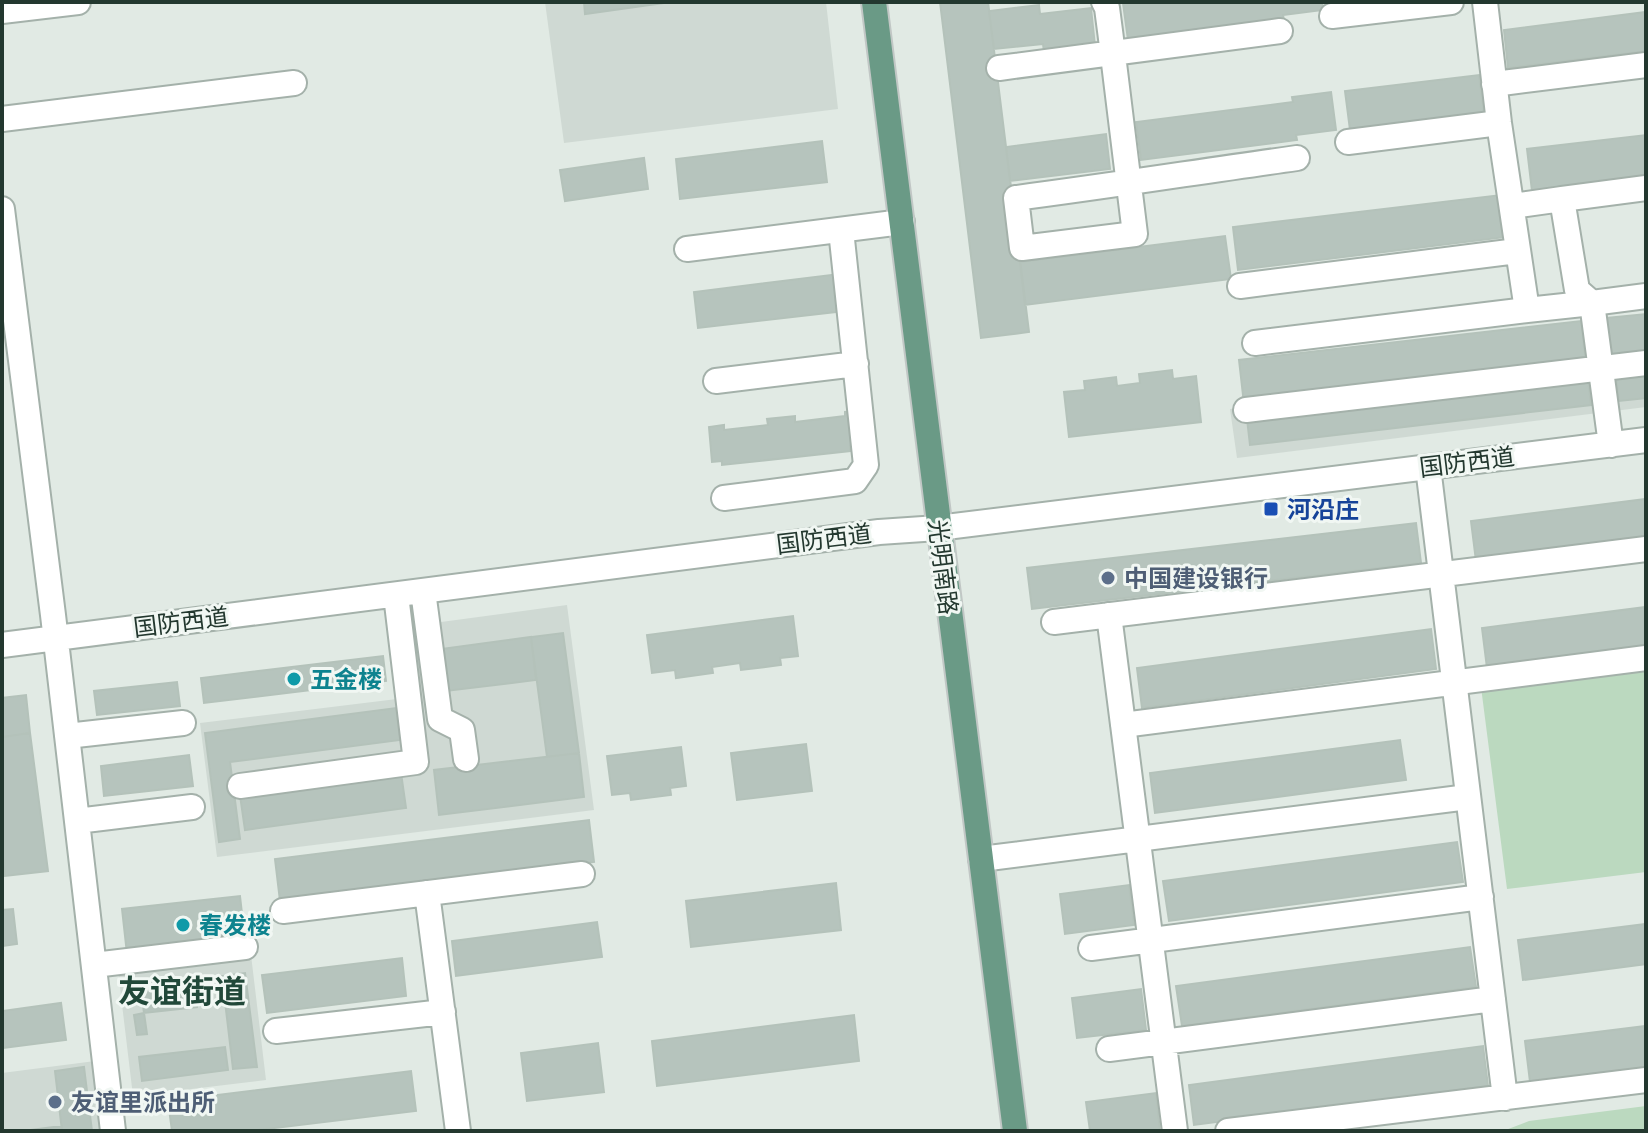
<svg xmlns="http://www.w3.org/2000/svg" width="1648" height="1133" viewBox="0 0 1648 1133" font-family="Helvetica,'Noto Sans SC',sans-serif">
<rect width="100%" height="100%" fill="#e1eae4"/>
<path fill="#cfd9d3" d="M545,2H826L838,109L564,143Z
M1646,361V407L1237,458L1230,409Z
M567,605L594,810L217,857L200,723L397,699L389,629Z
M251,955L266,1080L133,1096L118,971Z
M103,1060L112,1131H2V1073Z"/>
<path fill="#bbd9bf" d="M1646,666V872L1507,889L1481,687Z
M1646,1106V1131H1503L1529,1121Z"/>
<path fill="#b6c4bd" stroke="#b4c2ba" stroke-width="2" d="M584,2H671L585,14Z
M940,2H988L1029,332L981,338Z
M1322,2L1323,10L1283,15L1284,21L1128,40L1123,3Z
M1039,5L1040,14L1091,8L1095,46L1044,52L1043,44L994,49L989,11Z
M1646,12V51L1508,68L1504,30Z
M1479,75L1484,113L1350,130L1345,91Z
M1331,92L1336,130L1296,135L1297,140L1141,160L1136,122L1293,102L1292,97Z
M1106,134L1110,169L1010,181L1006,147Z
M1646,135V177L1532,191L1527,149Z
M822,141L827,182L680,199L676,159Z
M644,158L648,189L565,201L560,170Z
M1501,195L1506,237L1238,270L1233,227Z
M1225,236L1231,279L1025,305L1020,262Z
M839,274L844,311L698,328L694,292Z
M1646,314V357L1612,361L1607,318Z
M1581,321L1586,365L1244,404L1239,360Z
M1172,370L1173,379L1196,376L1201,422L1069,437L1064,392L1085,390L1084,381L1116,377L1117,386L1140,383L1139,374Z
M1646,371V398L1619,401L1616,375Z
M1588,379L1591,405L1250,445L1247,419Z
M858,411L861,445L850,446V451L722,465V461L712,462L709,427L724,425V430L768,425L767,419L795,416V422L845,416V412Z
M1646,499V540L1476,561L1471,521Z
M1416,523L1421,563L1032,609L1027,568Z
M1646,607V648L1487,668L1482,628Z
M793,616L798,656L780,658L781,665L741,670L740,663L712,667L713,673L676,678L675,670L652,673L647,635Z
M1431,629L1436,669L1142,708L1137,668Z
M563,633L579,753L547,757L531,637Z
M531,637L536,680L446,691L441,649Z
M383,656L386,681L204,703L201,678Z
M177,682L180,706L97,715L94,691Z
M26,695L30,733L2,737V698Z
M396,708L400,740L230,762L240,839L219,842L205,733Z
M30,733L48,871L5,876L2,851V737Z
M1400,740L1406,780L1155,813L1150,773Z
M806,744L812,791L737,800L731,753Z
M681,747L686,786L670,788L671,795L631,800L630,793L612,795L607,756Z
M579,753L584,797L439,815L434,770Z
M189,755L193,786L104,796L101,766Z
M401,773L406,808L245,830L240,795Z
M589,820L594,862L280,901L275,859Z
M1457,842L1463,882L1169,921L1163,881Z
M836,883L841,930L691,947L686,901Z
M1129,885L1134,925L1065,934L1060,894Z
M240,896L245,940L127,954L122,909Z
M13,909L17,944L2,946V910Z
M597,922L602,957L456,976L452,941Z
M1646,924V964L1523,980L1518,940Z
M1470,947L1476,987L1182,1026L1176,986Z
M402,958L406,996L267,1013L262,975Z
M245,973L257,1067L233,1069L222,976Z
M194,985L197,1007L144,1013L141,991Z
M1141,989L1146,1030L1077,1038L1072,998Z
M61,1003L66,1040L2,1048V1011Z
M144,1013L147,1034L137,1035L134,1015Z
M854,1015L859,1061L657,1086L652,1041Z
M1646,1026V1067L1530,1082L1525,1041Z
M598,1043L604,1092L527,1101L521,1053Z
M1483,1046L1488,1086L1194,1125L1189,1085Z
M225,1047L228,1070L142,1081L139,1057Z
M84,1067L92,1131H62L55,1071Z
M411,1071L416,1111L250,1131H172L168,1101Z
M1156,1093L1160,1131H1090L1086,1102Z
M62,1126V1131H23Z"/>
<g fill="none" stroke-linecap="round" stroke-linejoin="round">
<defs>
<path id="minor" d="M1104,2L1107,8C1117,83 1126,158 1135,234L1022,248L1016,198C1110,186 1203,171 1297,158
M1485,2L1499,123L1527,310L1592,303L1611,445
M2,11L78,2
M1332,16L1451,2
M999,68L1280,31
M1494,84L1646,65
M2,119L294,83
M1348,142L1499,123
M1562,199L1646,188
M1512,206L1562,199L1577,290L1592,303L1646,296
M2,209L53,615L113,1131
M687,249L902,222
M1240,286L1517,251
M1255,343L1527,310
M716,381L856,364
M1246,410L1646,363
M1428,467L1505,1098
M724,498L855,481L866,465L841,230
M423,591L440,719L462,730L466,759
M1109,615L1175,1131
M1054,622L1646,549
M2,645L879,532L938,528L1646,440
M1123,725L1646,658
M67,736L183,723
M240,786L416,762L396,595
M77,821L192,807
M981,859L1468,797
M427,893L458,1131
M283,911L582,874
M1091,948L1481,897
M94,965L245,947
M276,1031L443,1012
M1109,1049L1493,999
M1228,1131L1646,1080"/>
<path id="major" d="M874,2L1015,1131"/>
</defs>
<use href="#minor" stroke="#a4b1aa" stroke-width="28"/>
<use href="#major" stroke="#c1c7c5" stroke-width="28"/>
<use href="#minor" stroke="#fff" stroke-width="24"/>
<use href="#major" stroke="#6a9a86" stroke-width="24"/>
</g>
<rect fill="#1a4fb4" stroke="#f1f7f3" stroke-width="3" x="1263" y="501" width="16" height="16" rx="4"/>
<g fill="#5c6f8a" stroke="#f1f7f3" stroke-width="3">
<circle cx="1108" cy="578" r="8"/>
<circle cx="55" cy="1102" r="8"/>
</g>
<g fill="#0f9aa8" stroke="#f1f7f3" stroke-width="3">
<circle cx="294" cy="679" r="8"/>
<circle cx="183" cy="925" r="8"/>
</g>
<g text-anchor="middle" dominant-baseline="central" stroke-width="6" stroke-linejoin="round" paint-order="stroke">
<g font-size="24" fill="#23382f" stroke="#f1f7f3">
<text transform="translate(1467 462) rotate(-7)">国防西道</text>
<text transform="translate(824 539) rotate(-7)">国防西道</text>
<text transform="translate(943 567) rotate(83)">光明南路</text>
<text transform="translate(181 622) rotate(-7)">国防西道</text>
</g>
<g font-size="24" font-weight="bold" fill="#164399" stroke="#f1f7f3" text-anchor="start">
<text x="1287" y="509">河沿庄</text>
</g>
<g font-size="24" font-weight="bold" fill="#4e5e75" stroke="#f1f7f3" text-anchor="start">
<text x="1124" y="578">中国建设银行</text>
<text x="71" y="1102">友谊里派出所</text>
</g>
<g font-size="24" font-weight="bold" fill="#0d838f" stroke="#f1f7f3" text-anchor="start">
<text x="310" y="679">五金楼</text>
<text x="199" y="925">春发楼</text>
</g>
<g font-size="32" font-weight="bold" fill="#214839" stroke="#f1f7f3">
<text x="182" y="992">友谊街道</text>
</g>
</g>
<rect width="1648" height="1133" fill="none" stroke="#23382f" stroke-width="8"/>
</svg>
